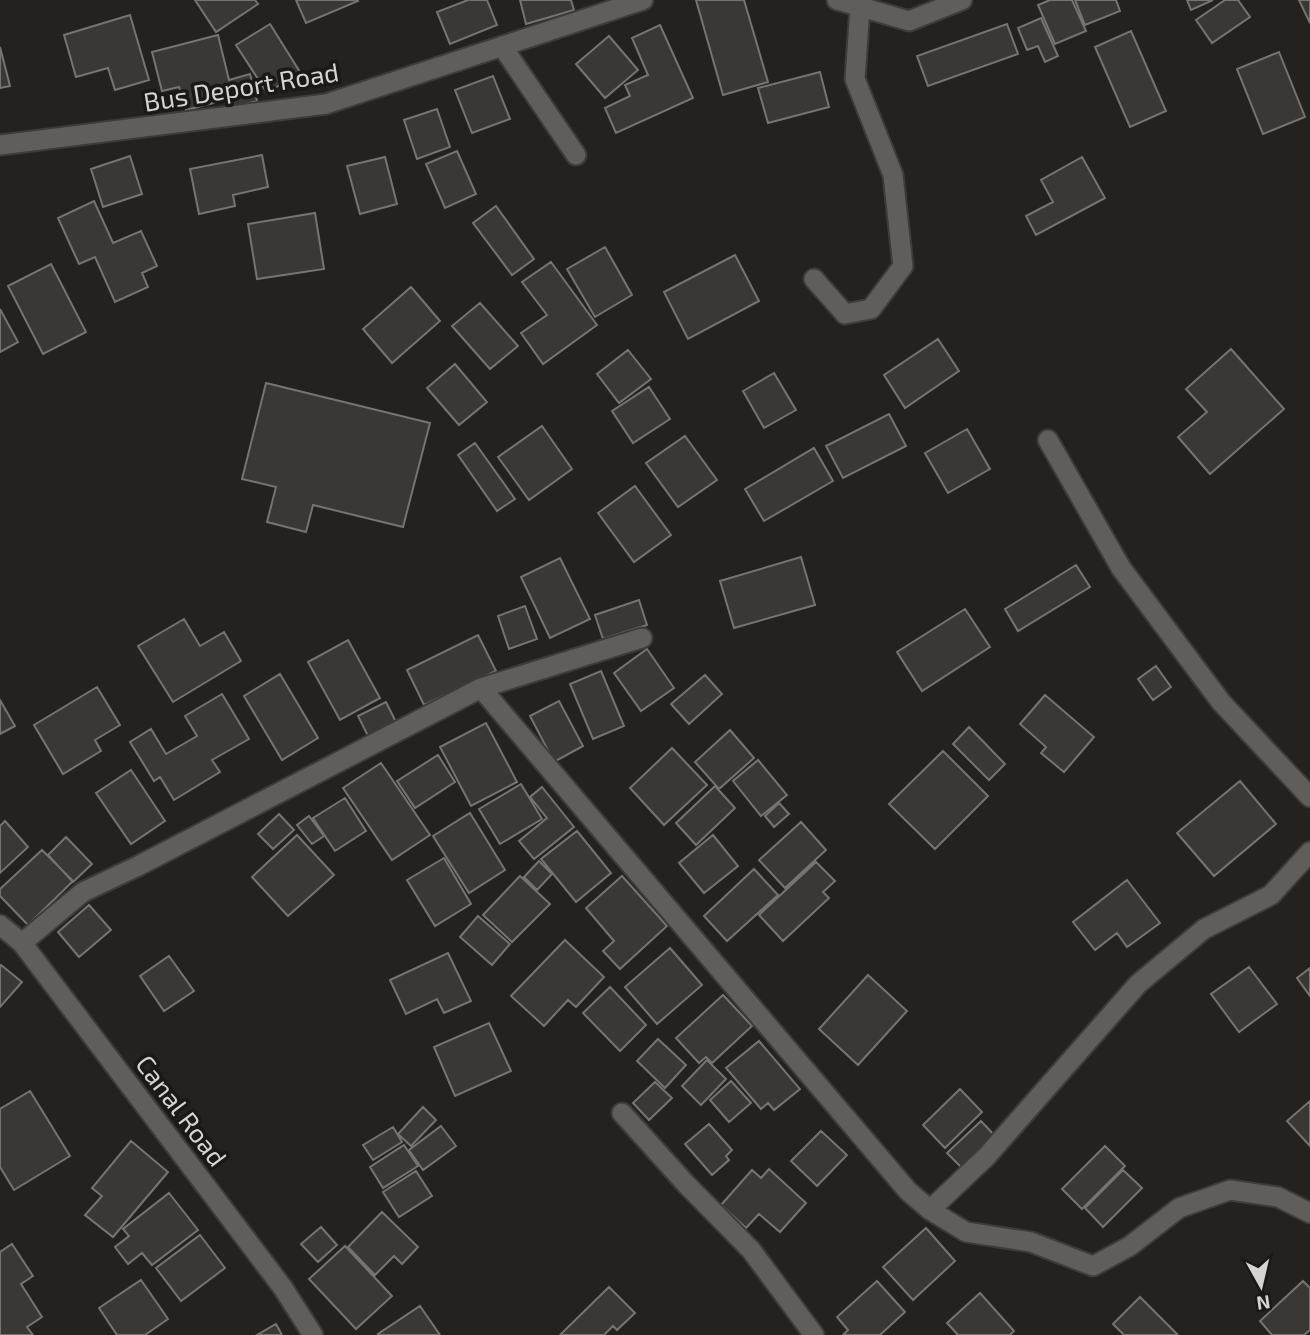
<svg xmlns="http://www.w3.org/2000/svg" width="1310" height="1335" viewBox="0 0 1310 1335" font-family="'Exo 2',sans-serif">
<rect width="100%" height="100%" fill="#25211f"/>
<path fill="#3b3735" stroke="#777370" stroke-width="2" d="M195,0H255L258,4L216,32Z
M296,0H357L358,1L306,23Z
M468,0H487L497,25L450,44L437,12Z
M520,0H571L574,10L526,24Z
M696,0H744L768,82L723,95Z
M1050,0H1072L1086,31L1055,44L1038,5Z
M1075,0H1116L1120,11L1085,25Z
M1187,0H1213L1191,10Z
M1225,0H1238L1250,17L1212,43L1196,20Z
M1299,0H1310V23Z
M130,15L149,80L115,90L108,68L76,77L64,35Z
M1041,18L1058,56L1045,62L1038,46L1027,50L1018,28Z
M270,24L300,72L267,93L236,45Z
M1007,24L1018,54L928,86L917,56Z
M660,25L693,98L616,133L605,108L630,96L625,85L648,75L632,38Z
M1131,31L1166,111L1130,127L1095,47Z
M218,35L229,80L250,74L257,101L227,109L225,100L186,110L179,87L162,91L152,52Z
M609,36L638,70L605,98L576,64Z
M0,47L10,86L0,88Z
M1279,52L1305,117L1263,134L1237,69Z
M820,72L829,107L768,123L758,88Z
M493,76L510,119L472,133L455,90Z
M437,109L450,147L417,159L404,120Z
M457,151L476,194L445,208L426,164Z
M262,155L268,187L233,195L235,206L199,214L190,169Z
M130,156L142,194L103,207L91,169Z
M385,157L397,204L360,214L347,166Z
M1082,157L1105,198L1036,235L1026,216L1053,202L1041,180Z
M94,201L113,243L141,231L157,266L142,273L148,287L115,302L95,257L79,264L58,218Z
M496,206L534,259L512,275L473,223Z
M315,213L324,269L257,279L248,224Z
M605,247L632,295L595,317L567,269Z
M735,255L759,301L688,339L664,292Z
M551,262L597,325L543,364L521,333L547,315L522,282Z
M51,264L86,332L43,354L8,286Z
M411,287L440,321L392,363L363,329Z
M480,303L518,346L490,369L452,326Z
M0,309L18,342L0,352Z
M938,339L959,371L905,408L884,375Z
M1231,349L1284,409L1210,474L1178,437L1207,412L1186,389Z
M628,350L651,379L619,403L597,374Z
M455,364L487,402L459,425L427,388Z
M774,373L796,410L764,428L743,391Z
M266,383L430,423L403,527L313,505L306,532L267,522L276,487L242,479Z
M649,387L670,419L633,443L612,411Z
M889,414L906,446L843,478L826,446Z
M542,426L572,469L529,500L498,457Z
M967,429L990,469L948,493L925,453Z
M685,436L717,480L678,507L646,463Z
M475,443L515,499L497,511L458,455Z
M814,448L833,481L764,521L745,489Z
M635,486L671,535L634,562L598,513Z
M801,557L815,605L734,628L720,581Z
M560,558L590,619L550,638L521,577Z
M1076,565L1090,587L1018,631L1005,609Z
M639,600L647,625L603,639L595,615Z
M525,606L537,639L509,649L498,616Z
M965,609L990,647L922,691L897,652Z
M184,619L200,646L224,632L241,661L173,702L138,646Z
M478,635L496,671L424,705L407,670Z
M348,640L380,698L340,720L308,662Z
M647,649L674,688L641,711L614,673Z
M1156,666L1171,687L1153,700L1138,679Z
M601,671L624,726L593,739L570,684Z
M280,674L318,738L282,760L244,696Z
M705,675L722,694L689,724L671,704Z
M97,687L120,725L95,740L101,751L63,774L34,725Z
M222,694L249,739L212,760L220,772L174,800L160,777L154,781L130,742L151,729L166,754L197,736L185,716Z
M1045,695L1094,737L1064,772L1041,753L1046,747L1020,724Z
M0,700L15,726L0,734Z
M559,701L583,746L554,762L530,716Z
M386,702L396,722L368,736L358,716Z
M486,723L517,782L471,806L440,747Z
M969,727L1005,764L989,780L953,744Z
M730,730L754,758L719,789L695,762Z
M672,748L707,785L664,825L630,788Z
M943,751L988,796L935,849L889,804Z
M438,755L455,782L415,808L397,781Z
M758,760L787,795L761,816L733,781Z
M381,763L430,835L392,860L343,788Z
M131,770L165,821L131,844L96,793Z
M1240,781L1276,824L1214,876L1177,833Z
M521,784L542,819L500,844L479,809Z
M715,786L735,808L696,845L676,823Z
M542,787L574,827L534,859L519,841L547,818L530,797Z
M345,798L366,831L335,851L313,818Z
M779,803L789,814L774,827L765,816Z
M470,813L505,870L469,893L433,836Z
M279,814L294,830L273,849L258,834Z
M309,816L324,836L312,844L297,825Z
M5,821L28,847L0,873V826Z
M801,822L826,850L785,888L759,860Z
M577,831L611,873L576,902L541,859Z
M297,835L334,875L288,916L252,877Z
M713,835L738,866L704,893L679,863Z
M66,837L92,864L73,882L48,855Z
M42,850L73,881L28,925L0,896V889Z
M444,858L471,904L435,926L407,880Z
M539,861L552,874L537,890L524,877Z
M816,862L835,881L823,892L829,898L783,941L759,915Z
M754,869L778,895L727,941L704,916Z
M520,876L550,904L512,942L483,915Z
M622,876L667,926L620,969L603,951L614,941L586,908Z
M1127,880L1160,923L1127,947L1117,933L1095,950L1073,922Z
M89,905L111,930L79,957L58,932Z
M478,916L510,944L492,965L460,937Z
M565,940L604,977L576,1007L568,1000L544,1026L511,996Z
M670,948L702,985L657,1024L625,987Z
M448,953L471,1001L444,1013L437,999L406,1014L390,980Z
M169,956L194,991L164,1011L140,976Z
M1,965L22,982L0,1007V966Z
M1249,967L1277,1004L1239,1032L1211,994Z
M1310,968V996L1297,978Z
M868,975L907,1011L858,1065L819,1029Z
M610,987L646,1025L620,1051L583,1013Z
M723,995L752,1026L712,1063L706,1057L699,1063L676,1038Z
M489,1023L511,1071L455,1096L434,1047Z
M658,1039L686,1065L665,1088L637,1061Z
M759,1041L800,1089L774,1110L768,1103L761,1109L726,1068Z
M707,1060L726,1079L701,1105L682,1086Z
M731,1081L751,1103L729,1122L710,1100Z
M655,1082L672,1098L649,1120L633,1103Z
M960,1089L982,1112L945,1148L923,1125Z
M30,1091L70,1156L14,1190L0,1167V1109Z
M1310,1101V1146L1287,1121Z
M423,1107L436,1120L411,1146L398,1134Z
M981,1121L996,1137L963,1169L947,1153Z
M709,1124L732,1150L726,1156L729,1160L712,1175L685,1144Z
M441,1126L456,1146L423,1170L409,1150Z
M393,1127L402,1142L373,1160L363,1145Z
M821,1131L847,1155L817,1186L791,1161Z
M131,1141L168,1172L113,1237L85,1215L102,1196L92,1188Z
M404,1145L418,1166L383,1188L370,1167Z
M1105,1146L1125,1166L1082,1209L1062,1189Z
M769,1169L806,1203L780,1232L759,1214L746,1228L721,1205L752,1170L761,1178Z
M1123,1170L1142,1188L1103,1227L1085,1208Z
M416,1171L432,1196L399,1217L383,1192Z
M169,1193L198,1230L152,1265L142,1253L128,1264L115,1247L129,1236L123,1229Z
M382,1212L418,1247L402,1264L394,1256L375,1275L348,1247Z
M321,1227L337,1245L318,1262L301,1244Z
M926,1228L955,1261L913,1300L883,1267Z
M200,1235L225,1268L181,1301L156,1268Z
M12,1244L33,1276L21,1284L42,1317L27,1327L33,1335H0V1252Z
M345,1246L392,1296L356,1329L309,1279Z
M141,1280L168,1319L145,1335H117L99,1308Z
M877,1281L905,1312L880,1335H843L848,1330L837,1317Z
M1303,1281L1310,1288V1330L1304,1335H1272L1260,1321Z
M609,1287L635,1313L617,1330L613,1326L604,1335H560Z
M980,1293L1014,1331L1010,1335H958L947,1323Z
M1140,1297L1178,1335H1124L1113,1324Z
M420,1306L440,1335H379L378,1334Z
M276,1324L282,1335H257Z"/>
<g fill="none" stroke-linecap="round" stroke-linejoin="round">
<defs>
<path id="minor" d="M837,0L909,21L962,0
M502,46L576,155
M0,145L326,104L643,0
M814,279L845,314L871,309L903,266L893,175L855,79L860,7
M1048,440L1121,568L1221,702L1310,797
M481,688L908,1191L930,1210L966,1232L1031,1242L1093,1266L1130,1246L1179,1208L1230,1190L1278,1197L1310,1213
M0,925L22,943L283,1288L313,1335
M22,943L83,892L138,866L481,688L642,638
M622,1113L686,1184L751,1250L814,1335
M930,1210L987,1156L1138,984L1204,929L1271,895L1310,852"/>
</defs>
<use href="#minor" stroke="#3e3b39" stroke-width="23"/>
<use href="#minor" stroke="#615d5b" stroke-width="19"/>
</g>
<g text-anchor="middle" dominant-baseline="central" stroke-width="7" stroke-linejoin="round" paint-order="stroke">
<g font-size="26" fill="#d6d3d2" stroke="#1c1816">
<text transform="translate(241 86) rotate(-9)">Bus Deport Road</text>
<text transform="translate(182 1110) rotate(53)">Canal Road</text>
</g>
</g>
<g transform="translate(1261 1286) rotate(172)" stroke="#1c1816" stroke-width="5" paint-order="stroke">
<path d="M0-5L12 26L0 18L-12 26Z" fill="#d6d3d2"/>
<text y="-10" font-size="19" font-weight="bold" text-anchor="middle" fill="#d6d3d2">N</text>
</g>
</svg>
